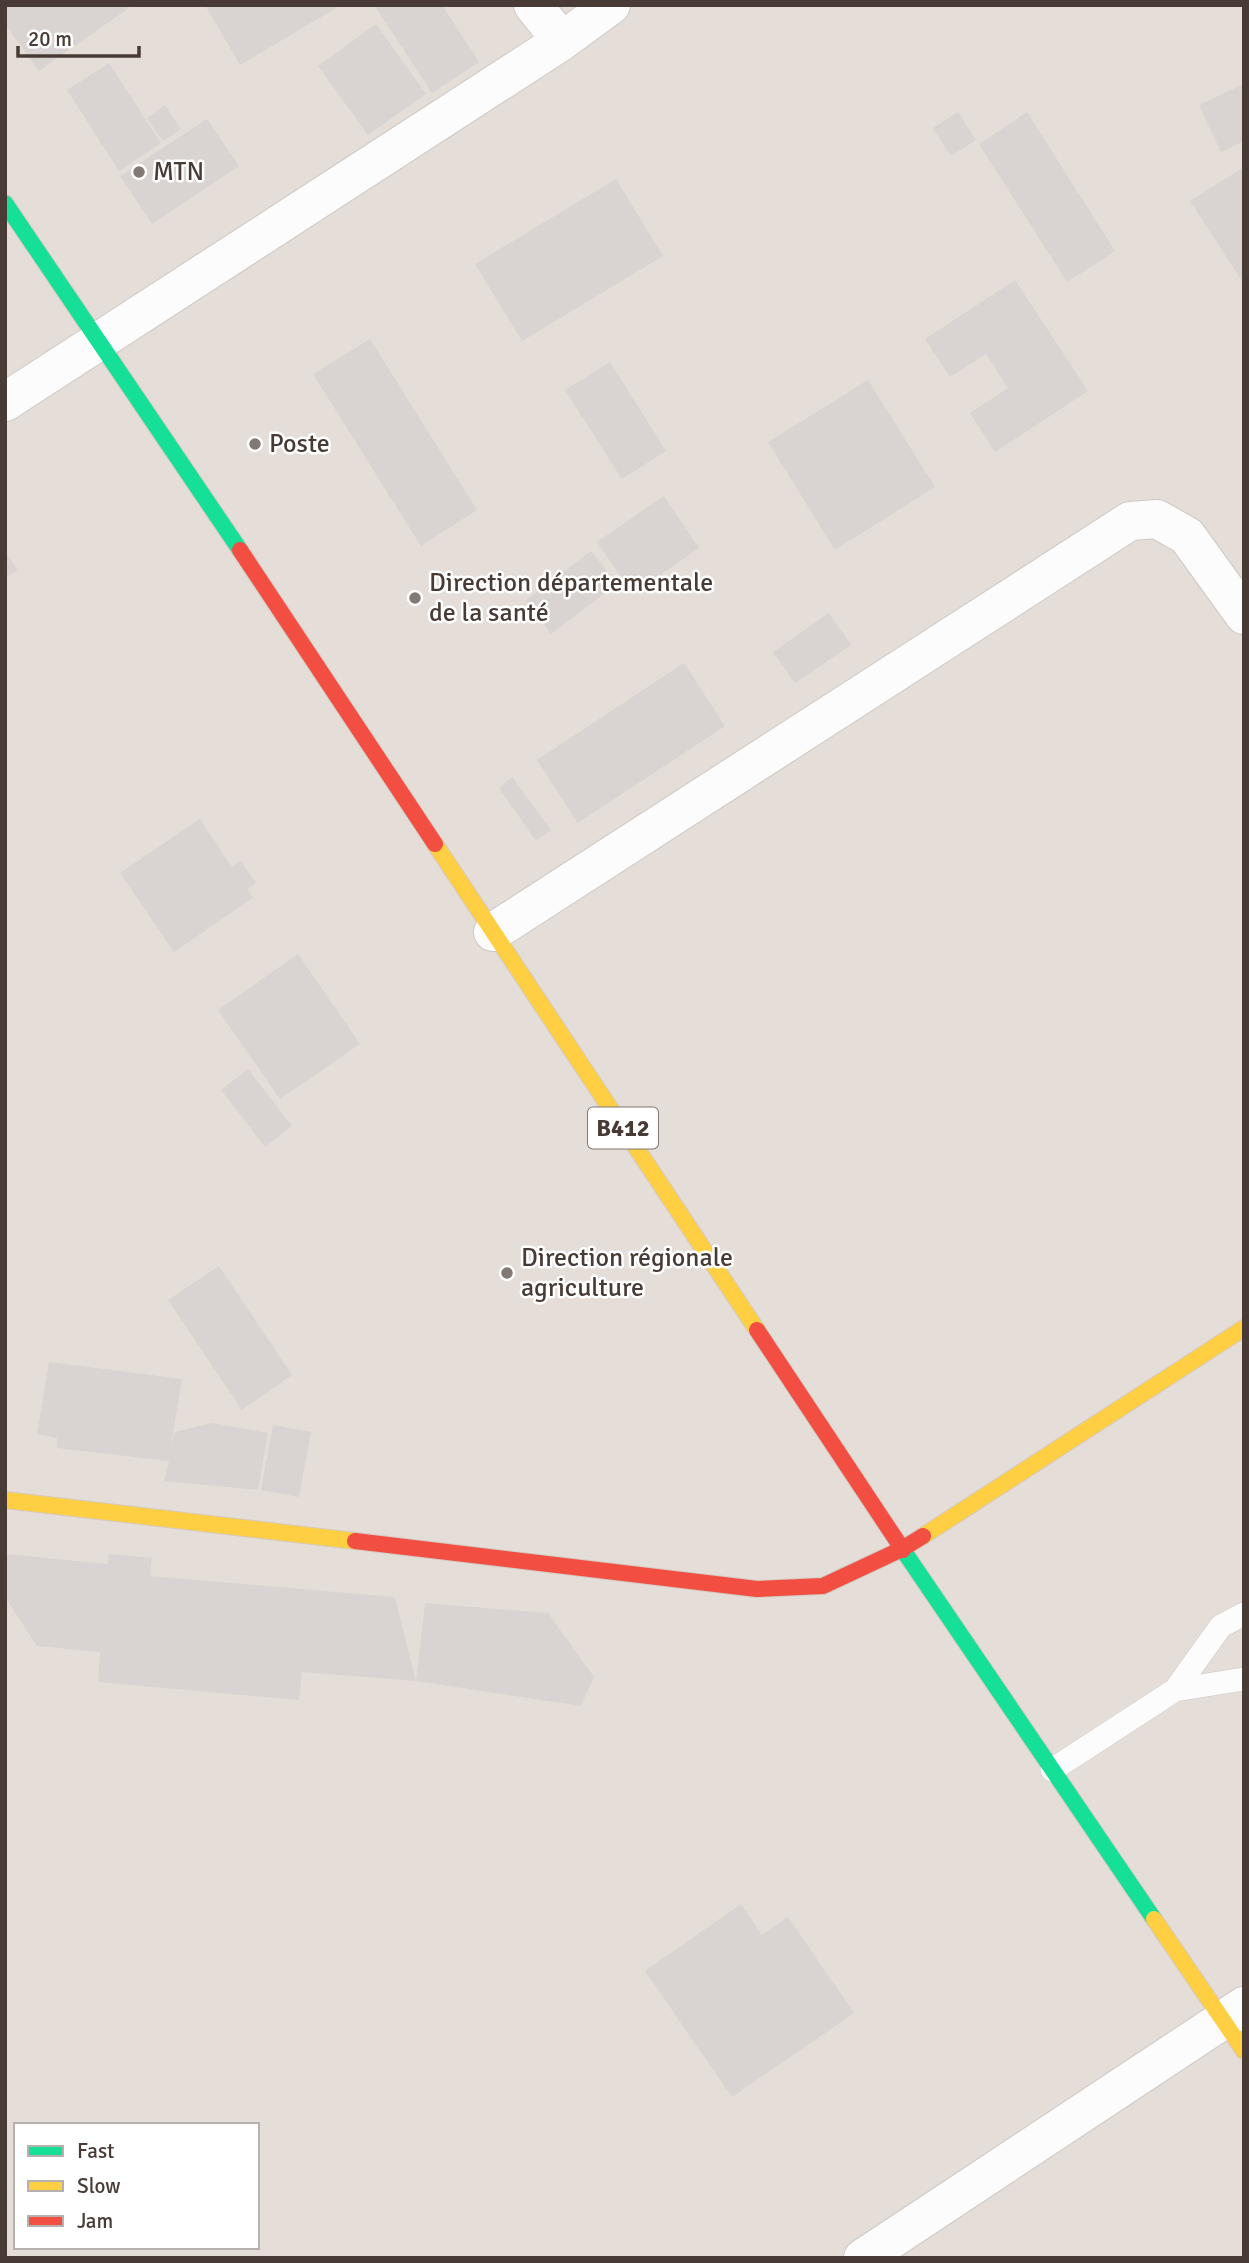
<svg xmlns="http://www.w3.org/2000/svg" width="1249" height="2263" viewBox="0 0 1249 2263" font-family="Signika,sans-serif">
<rect width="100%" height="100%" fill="#f0edea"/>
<path fill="#e5ddd7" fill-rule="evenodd" d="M5,5H1244V2258H5ZM16,2125H257V2247H16Z"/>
<path fill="#d9d4d1" d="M5,5H127L129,8L39,71L5,24Z
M205,5H335L336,8L240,65Z
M374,5H442L479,62L432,93Z
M376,24L426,94L368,135L318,66Z
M109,63L161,143L119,171L67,90Z
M1244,84V141L1221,152L1199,105Z
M165,105L181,129L163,141L147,118Z
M958,112L976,140L951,156L933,128Z
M1027,112L1115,251L1067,282L979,144Z
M207,119L239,166L152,224L120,176Z
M1244,167V284L1190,201Z
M616,179L663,256L522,341L475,264Z
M1015,280L1088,391L995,452L970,413L1008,388L986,354L950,377L925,339Z
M370,339L477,510L421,546L313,374Z
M610,362L666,451L622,479L565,390Z
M868,380L935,487L835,550L768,442Z
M664,496L699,548L633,594L597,542Z
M5,551L18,570L5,578Z
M591,551L617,584L551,634L526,600Z
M829,613L851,645L795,683L773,652Z
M684,663L725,726L578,823L537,760Z
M512,777L551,830L536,841L499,788Z
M200,819L232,867L241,861L256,883L247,889L253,898L174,952L120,873Z
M298,954L360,1044L280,1099L218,1010Z
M248,1069L292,1126L265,1147L221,1090Z
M219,1266L292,1375L242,1410L168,1300Z
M49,1362L182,1379L171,1446L175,1432L212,1423L268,1433L258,1490L164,1481L169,1461L57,1448V1438L37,1434Z
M273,1425L311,1432L299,1497L261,1490Z
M5,1554L108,1564L109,1554L152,1558L150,1576L395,1597L416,1681L302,1672L299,1700L98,1682L100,1652L37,1646L5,1597Z
M425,1603L548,1613L594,1677L581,1706L416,1681Z
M741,1904L762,1935L788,1917L854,2013L732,2097L645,1971Z"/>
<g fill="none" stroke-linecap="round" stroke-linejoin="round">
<defs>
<path id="lane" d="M1175,1690L1244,1679
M1052,1770L1175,1690L1221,1626L1244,1614"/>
<path id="street" d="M533,5L562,41
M5,402L562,41L611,5
M493,932L1130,521L1157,519L1187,536L1244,615
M863,2258L1244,2006"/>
<path id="fast" d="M5,203L240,550
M903,1550L1154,1919"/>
<path id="slow" d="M435,844L757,1330
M5,1500L355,1541
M923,1536L1244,1328
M1154,1919L1244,2051"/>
<path id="jam" d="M240,550L435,844
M757,1330L903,1550
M355,1541L757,1589L823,1586L902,1549L923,1536"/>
</defs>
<use href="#lane" stroke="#cdc9c6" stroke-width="24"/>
<use href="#street" stroke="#cdc9c6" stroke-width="40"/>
<use href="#fast" stroke="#d3cac2" stroke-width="18"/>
<use href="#slow" stroke="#d3cac2" stroke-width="18"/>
<use href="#jam" stroke="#d3cac2" stroke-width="18"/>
<use href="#lane" stroke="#fdfcfc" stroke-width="23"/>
<use href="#street" stroke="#fdfcfc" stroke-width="38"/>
<use href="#fast" stroke="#16e098" stroke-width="16"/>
<use href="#slow" stroke="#ffcf43" stroke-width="16"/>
<use href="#jam" stroke="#f24e42" stroke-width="16"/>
</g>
<g fill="#837974" stroke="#fff" stroke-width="2.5">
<circle cx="139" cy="172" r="7"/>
<circle cx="255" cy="444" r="7"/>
<circle cx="415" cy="598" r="7"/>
<circle cx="507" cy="1273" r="7"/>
</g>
<g text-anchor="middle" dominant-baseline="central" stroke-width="5" stroke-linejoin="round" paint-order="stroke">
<rect fill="#fff" stroke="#7f7672" stroke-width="2" x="588" y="1107.5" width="70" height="41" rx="5"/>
<g font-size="24" font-weight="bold" fill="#483b35">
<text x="623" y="1128">B412</text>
</g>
<g font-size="26" fill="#483b35" stroke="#fff" text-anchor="start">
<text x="153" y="172">MTN</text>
<text x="269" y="444">Poste</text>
<text x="429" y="583">Direction départementale<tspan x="429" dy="30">de la santé</tspan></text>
<text x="521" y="1258">Direction régionale<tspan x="521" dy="30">agriculture</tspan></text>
</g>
</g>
<rect width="1249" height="2263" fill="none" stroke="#483b35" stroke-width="14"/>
<rect x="14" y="2123" width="245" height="126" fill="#ffffff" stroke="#b6b1ae" stroke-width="2"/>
<rect x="28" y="2146" width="35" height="10" fill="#16e098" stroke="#b6b1ae" stroke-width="2"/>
<text x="77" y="2158" font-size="21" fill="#483b35">Fast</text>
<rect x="28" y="2181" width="35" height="10" fill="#ffcf43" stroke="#b6b1ae" stroke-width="2"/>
<text x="77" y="2193" font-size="21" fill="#483b35">Slow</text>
<rect x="28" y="2216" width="35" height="10" fill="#f24e42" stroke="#b6b1ae" stroke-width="2"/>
<text x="77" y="2228" font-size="21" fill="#483b35">Jam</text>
<path d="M18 46v10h121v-10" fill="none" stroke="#483b35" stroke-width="3.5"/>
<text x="28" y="46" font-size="21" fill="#483b35" stroke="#ffffff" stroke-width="5" paint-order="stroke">20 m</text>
</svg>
